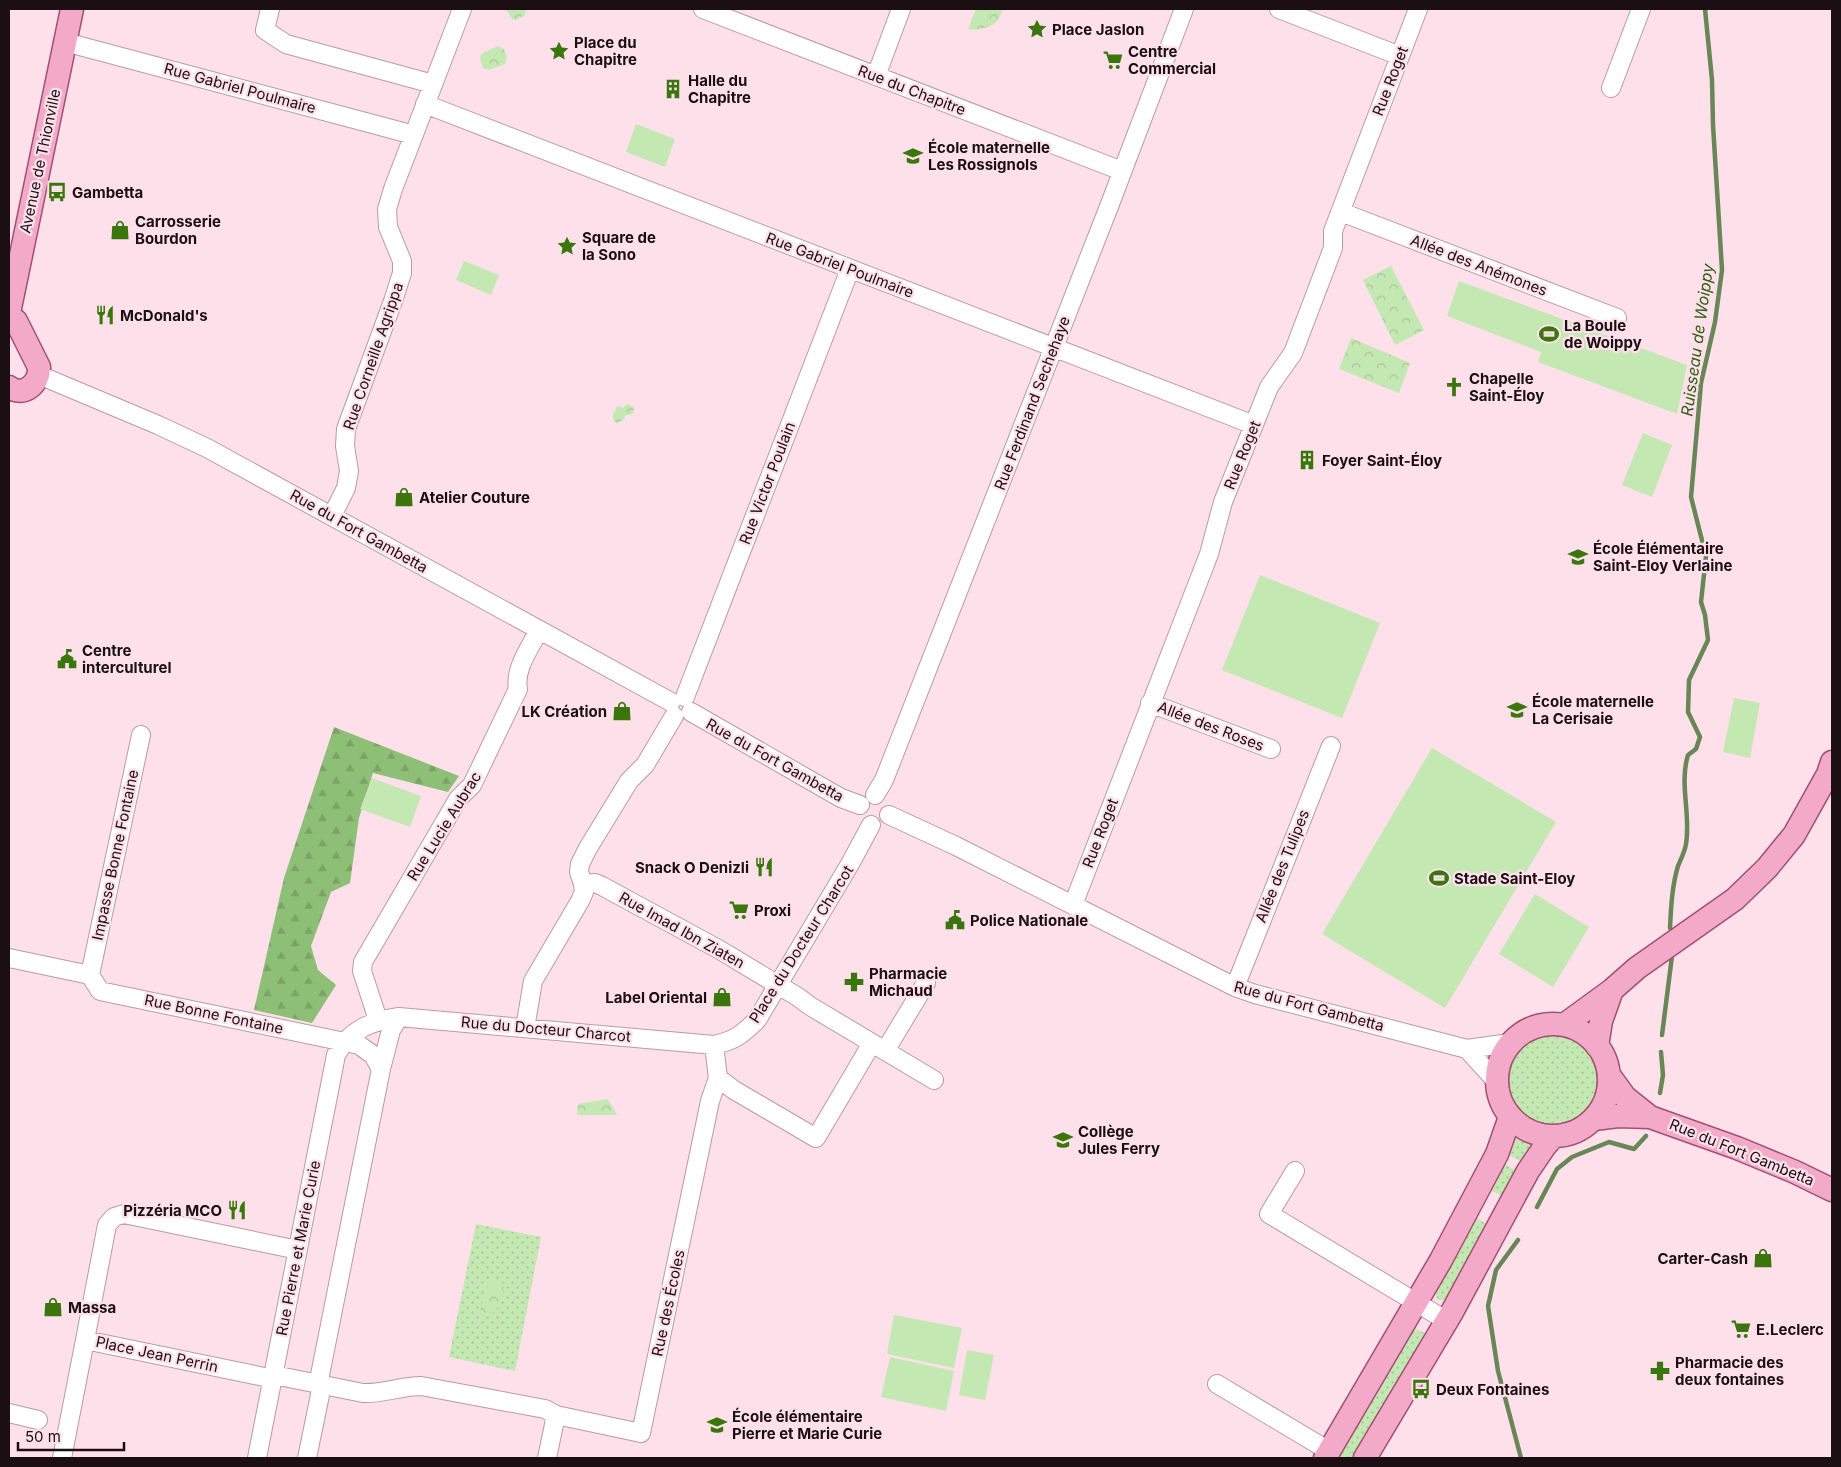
<svg xmlns="http://www.w3.org/2000/svg" width="1841" height="1467" viewBox="0 0 1841 1467" font-family="Inter,sans-serif">
<defs>
<pattern id="grass-dots" width="8" height="8" patternUnits="userSpaceOnUse" patternTransform="scale(1.25)"><rect width="8" height="8" fill="#c3e8b2"/><path d="M2 2h.1M6 6h.1" fill="none" stroke="#a7c698" stroke-width="1.8" stroke-linecap="round"/></pattern>
<pattern id="forest-firs" width="22" height="20" patternUnits="userSpaceOnUse" patternTransform="scale(1.25)"><rect width="22" height="20" fill="#8ebf76"/><path d="M5 1l3.5 6h-7zM16 11l3.5 6h-7z" fill="#7aa365"/></pattern>
<pattern id="park-crowns" width="20" height="18" patternUnits="userSpaceOnUse" patternTransform="scale(1.25)"><rect width="20" height="18" fill="#c3e8b2"/><path d="M2 6a3 3 0 1 1 6 0M12 15a3 3 0 1 1 6 0" fill="none" stroke="#a7c698"/></pattern>
</defs>
<rect width="100%" height="100%" fill="#fee0ea"/>
<path fill="url(#grass-dots)" d="M1505 1081a47 47 0 1 1 94 0a47 47 0 1 1-94 0Z
M1514,1137L1535,1146L1525,1163L1506,1154Z
M1501,1162L1519,1172L1506,1198L1488,1189Z
M1475,1217L1490,1226L1448,1300H1438L1434,1291Z
M476,1224L541,1237L515,1371L449,1357Z
M1415,1329L1425,1333L1427,1338L1357,1458H1338L1374,1398L1389,1365L1409,1331Z"/>
<path fill="url(#forest-firs)" d="M334,727L459,776L448,792L373,773L359,818L350,883L331,892L311,946L318,970L336,985L312,1023L254,1010L284,878Z"/>
<path fill="url(#park-crowns)" d="M506,9H526V10L525,15L516,20L512,19Z
M976,9H1002C1000,26 984,31 968,29Z
M498,46L504,49L507,57L505,64L489,70L483,68L480,59L481,54Z
M1391,266L1424,330L1395,345L1363,280Z
M1351,338L1410,363L1399,393L1339,369Z
M627,404L634,407L633,414L626,415L624,419L617,424L613,419V414L618,406L623,408Z
M608,1099L617,1115H577L578,1104Z
M492,1278L502,1281L504,1287L500,1308L494,1307L492,1316L479,1314L488,1285Z"/>
<path fill="#c3e8b2" d="M636,124L675,139L665,167L626,152Z
M464,261L499,275L491,295L456,280Z
M1459,281L1687,365L1677,414L1538,362L1541,352L1447,316Z
M1643,433L1672,445L1652,497L1622,485Z
M1260,575L1380,623L1342,718L1222,670Z
M1734,698L1760,703L1750,758L1723,752Z
M1432,748L1556,822L1445,1008L1322,934Z
M372,778L421,796L410,827L360,809Z
M1535,894L1589,927L1553,987L1499,954Z
M894,1315L962,1328L954,1368L887,1354Z
M967,1350L994,1355L985,1400L959,1395Z
M890,1357L954,1371L946,1411L881,1397Z"/>
<g fill="none" stroke-linecap="round" stroke-linejoin="round">
<path stroke="#698756" stroke-width="4.5" d="M1670,928C1671,907 1672,886 1678,866C1681,859 1685,851 1686,844C1691,814 1679,784 1688,755L1696,749L1700,737L1688,712L1689,680L1708,640L1705,615L1701,602L1706,556L1691,497L1701,383L1715,322L1722,270L1713,125L1712,80L1705,9
M1662,1035L1672,956
M1660,1093L1663,1075L1661,1052
M1537,1207L1557,1169L1572,1157L1609,1142L1634,1149L1646,1136
M1518,1240L1496,1270L1488,1306L1498,1371L1521,1458"/>
<defs>
<path id="minor" d="M270,9L265,30L286,44L433,84
M703,9L1122,171
M1279,9L1400,56
M65,42L414,135
M876,76L901,9
M1611,88L1641,9
M425,104L1254,425
M1341,212L1617,318
M39,375L158,425L207,448L671,702
M332,516L346,488L349,471L345,446L346,429L393,301L402,273V261L388,227L387,209L393,189L462,9
M685,697L850,269
M1150,703L1271,749
M691,712L841,798L860,805
M875,795L884,780L1110,204L1184,9
M889,815L956,846L1235,987L1255,994L1467,1049L1510,1043
M583,884L595,883L602,886L720,950L798,997L810,1006L934,1080
M1073,905L1209,554L1223,502L1269,387L1293,353L1333,248V231L1418,9
M9,958L90,975
M90,975L100,991L359,1045L373,1055L381,1069
M90,975L141,735
M1235,987L1331,746
M378,1020L362,971L363,962L458,799L472,785L518,689C514,669 530,648 539,630
M525,1028L533,981L580,901L584,892L583,884L579,872L580,864L588,848L629,781L645,765L674,716
M1467,1049L1496,1081
M885,1051L926,983
M718,1078L734,1090L816,1138L872,1043
M1295,1171L1269,1214L1447,1321
M274,1375L363,1393C383,1394 401,1386 421,1386L545,1409L556,1415
M274,1379L85,1340L107,1225L114,1217L124,1214L298,1250
M1217,1384L1329,1451
M9,1413L38,1420
M62,1458L85,1340
M257,1458L336,1055C350,1029 372,1021 399,1017L714,1045C736,1040 741,1035 757,1020L850,864L871,825
M307,1458L320,1395V1375L381,1069L391,1030L399,1017
M547,1458L556,1415L641,1433L710,1101L718,1078L714,1045"/>
<path id="major" d="M9,313L72,9
M9,316L16,321L39,367C40,383 24,398 9,387
M1497 1080a56 56 0 1 1 112 0a56 56 0 1 1-112 0Z
M1564,1025L1612,990L1637,968L1735,899L1767,868L1794,835L1828,774L1832,762
M1597,1046L1601,1021L1612,990
M1609,1075L1625,1097L1650,1117
M1594,1119L1618,1116L1650,1117L1737,1148L1795,1172L1832,1190
M1325,1458L1441,1260L1497,1154L1510,1117
M1365,1458L1452,1312L1528,1171L1545,1146L1553,1137"/>
</defs>
<use href="#minor" stroke="#bc99a5" stroke-width="20"/>
<use href="#major" stroke="#a24f71" stroke-width="25"/>
<use href="#minor" stroke="#fff" stroke-width="18"/>
<use href="#major" stroke="#f3aac8" stroke-width="22"/>
</g>
<defs>
<symbol id="sight-bare" viewBox="-9 -9 18 18"><path d="M0-6L1.8-2.2L6-1.7L2.9 1.2L3.7 5.4L0 3.3L-3.7 5.4L-2.9 1.2L-6-1.7L-1.8-2.2Z" fill="#3a760c" stroke="#fee0ea" stroke-width="2.5" paint-order="stroke"/></symbol>
<symbol id="supermarket-bare" viewBox="-9 -9 18 18"><path d="M-6-5.5h2.5l.6 2H6L4.5 2H-2.5L-4.4-4H-6ZM-1.5 3.2a1.3 1.3 0 1 0 .1 0ZM3 3.2a1.3 1.3 0 1 0 .1 0Z" fill="#3a760c" stroke="#fee0ea" stroke-width="2.5" paint-order="stroke"/></symbol>
<symbol id="building-bare" viewBox="-9 -9 18 18"><path d="M-4-6H4V6H1V3H-1V6H-4ZM-2.5-4.3h1.7v1.8h-1.7ZM.8-4.3h1.7v1.8H.8ZM-2.5-1h1.7V.8h-1.7ZM.8-1h1.7V.8H.8Z" fill="#3a760c" stroke="#fee0ea" stroke-width="2.5" paint-order="stroke"/></symbol>
<symbol id="school-bare" viewBox="-9 -9 18 18"><path d="M0-5L7-2L0 1L-7-2ZM-4 1L0 2.5L4 1V4Q0 6-4 4Z" fill="#3a760c" stroke="#fee0ea" stroke-width="2.5" paint-order="stroke"/></symbol>
<symbol id="bus-bare" viewBox="-9 -9 18 18"><path d="M-5-6H5V4H4V6H2V4H-2V6H-4V4H-5ZM-3.5-4V0h7V-4ZM-3.5 1.2v1.5H-2V1.2ZM2 1.2v1.5H3.5V1.2Z" fill="#3a760c" stroke="#fee0ea" stroke-width="2.5" paint-order="stroke"/></symbol>
<symbol id="shop-bare" viewBox="-9 -9 18 18"><path d="M-5-2.5h2.3a2.7 3.5 0 0 1 5.4 0H5L5.5 6h-11ZM-1.5-2.5h3a1.5 2.3 0 0 0-3 0Z" fill="#3a760c" stroke="#fee0ea" stroke-width="2.5" paint-order="stroke"/></symbol>
<symbol id="restaurant-bare" viewBox="-9 -9 18 18"><path d="M-5-6h1v4h1v-4h1v4h1v-4h1v5L-1.5 .5V6h-2V.5L-5-1ZM5-6V6H3V1.5H1.5Q1.5-4 5-6Z" fill="#3a760c" stroke="#fee0ea" stroke-width="2.5" paint-order="stroke"/></symbol>
<symbol id="stadium-bare" viewBox="-9 -9 18 18"><path d="M0-5a6.5 5 0 1 0 0 10a6.5 5 0 1 0 0-10ZM-3.5-1.8h7v3.6h-7Z" fill="#3a760c" stroke="#fee0ea" stroke-width="2.5" paint-order="stroke"/></symbol>
<symbol id="church-bare" viewBox="-9 -9 18 18"><path d="M-1.2-6h2.4v3.5h3.3v2.4h-3.3V6h-2.4V-.1h-3.3v-2.4h3.3Z" fill="#3a760c" stroke="#fee0ea" stroke-width="2.5" paint-order="stroke"/></symbol>
<symbol id="civic-bare" viewBox="-9 -9 18 18"><path d="M-.6-6.5H3V-4.5H.6V-3L4-1V1h2V6H-6V1h2V-1L-.6-3ZM-1.2 2.5V6h2.4V2.5Z" fill="#3a760c" stroke="#fee0ea" stroke-width="2.5" paint-order="stroke"/></symbol>
<symbol id="pharmacy-bare" viewBox="-9 -9 18 18"><path d="M-2-6h4v4h4v4h-4v4h-4v-4h-4v-4h4Z" fill="#3a760c" stroke="#fee0ea" stroke-width="2.5" paint-order="stroke"/></symbol>
</defs>
<g fill-rule="evenodd">
<use href="#sight-bare" x="1023" y="15" width="28" height="28"/>
<use href="#sight-bare" x="545" y="37" width="28" height="28"/>
<use href="#supermarket-bare" x="1099" y="46" width="28" height="28"/>
<use href="#building-bare" x="659" y="75" width="28" height="28"/>
<use href="#school-bare" x="899" y="142" width="28" height="28"/>
<use href="#bus-bare" x="43" y="178" width="28" height="28"/>
<use href="#shop-bare" x="106" y="216" width="28" height="28"/>
<use href="#sight-bare" x="553" y="232" width="28" height="28"/>
<use href="#restaurant-bare" x="91" y="301" width="28" height="28"/>
<use href="#stadium-bare" x="1535" y="320" width="28" height="28"/>
<use href="#church-bare" x="1440" y="373" width="28" height="28"/>
<use href="#building-bare" x="1293" y="446" width="28" height="28"/>
<use href="#shop-bare" x="390" y="483" width="28" height="28"/>
<use href="#school-bare" x="1564" y="543" width="28" height="28"/>
<use href="#civic-bare" x="53" y="645" width="28" height="28"/>
<use href="#school-bare" x="1503" y="696" width="28" height="28"/>
<use href="#shop-bare" x="608" y="697" width="28" height="28"/>
<use href="#restaurant-bare" x="750" y="853" width="28" height="28"/>
<use href="#stadium-bare" x="1425" y="864" width="28" height="28"/>
<use href="#supermarket-bare" x="725" y="896" width="28" height="28"/>
<use href="#civic-bare" x="941" y="906" width="28" height="28"/>
<use href="#pharmacy-bare" x="840" y="968" width="28" height="28"/>
<use href="#shop-bare" x="708" y="983" width="28" height="28"/>
<use href="#school-bare" x="1049" y="1126" width="28" height="28"/>
<use href="#restaurant-bare" x="223" y="1196" width="28" height="28"/>
<use href="#shop-bare" x="1749" y="1244" width="28" height="28"/>
<use href="#shop-bare" x="39" y="1293" width="28" height="28"/>
<use href="#supermarket-bare" x="1727" y="1315" width="28" height="28"/>
<use href="#pharmacy-bare" x="1646" y="1357" width="28" height="28"/>
<use href="#bus-bare" x="1407" y="1375" width="28" height="28"/>
<use href="#school-bare" x="703" y="1411" width="28" height="28"/>
</g>
<g text-anchor="middle" dominant-baseline="central" stroke-width="4.5" stroke-linejoin="round" paint-order="stroke">
<g font-size="15" font-weight="bold" fill="#1b0f13" stroke="#fee0ea" text-anchor="start">
<text x="1052" y="29">Place Jaslon</text>
<text x="574" y="42">Place du<tspan x="574" dy="17">Chapitre</tspan></text>
<text x="1128" y="51">Centre<tspan x="1128" dy="17">Commercial</tspan></text>
<text x="688" y="80">Halle du<tspan x="688" dy="17">Chapitre</tspan></text>
<text x="928" y="147">École maternelle<tspan x="928" dy="17">Les Rossignols</tspan></text>
<text x="72" y="192">Gambetta</text>
<text x="135" y="221">Carrosserie<tspan x="135" dy="17">Bourdon</tspan></text>
<text x="582" y="237">Square de<tspan x="582" dy="17">la Sono</tspan></text>
<text x="120" y="315">McDonald's</text>
<text x="1564" y="325">La Boule<tspan x="1564" dy="17">de Woippy</tspan></text>
<text x="1469" y="378">Chapelle<tspan x="1469" dy="17">Saint-Éloy</tspan></text>
<text x="1322" y="460">Foyer Saint-Éloy</text>
<text x="419" y="497">Atelier Couture</text>
<text x="1593" y="548">École Élémentaire<tspan x="1593" dy="17">Saint-Eloy Verlaine</tspan></text>
<text x="82" y="650">Centre<tspan x="82" dy="17">interculturel</tspan></text>
<text x="1532" y="701">École maternelle<tspan x="1532" dy="17">La Cerisaie</tspan></text>
<text x="607" y="711" text-anchor="end">LK Création</text>
<text x="749" y="867" text-anchor="end">Snack O Denizli</text>
<text x="1454" y="878">Stade Saint-Eloy</text>
<text x="754" y="910">Proxi</text>
<text x="970" y="920">Police Nationale</text>
<text x="869" y="973">Pharmacie<tspan x="869" dy="17">Michaud</tspan></text>
<text x="707" y="997" text-anchor="end">Label Oriental</text>
<text x="1078" y="1131">Collège<tspan x="1078" dy="17">Jules Ferry</tspan></text>
<text x="222" y="1210" text-anchor="end">Pizzéria MCO</text>
<text x="1748" y="1258" text-anchor="end">Carter-Cash</text>
<text x="68" y="1307">Massa</text>
<text x="1756" y="1329">E.Leclerc</text>
<text x="1675" y="1362">Pharmacie des<tspan x="1675" dy="17">deux fontaines</tspan></text>
<text x="1436" y="1389">Deux Fontaines</text>
<text x="732" y="1416">École élémentaire<tspan x="732" dy="17">Pierre et Marie Curie</tspan></text>
</g>
<g font-size="15" fill="#1b0f13" stroke="#fee0ea">
<text transform="translate(1390 81) rotate(-69)">Rue Roget</text>
<text transform="translate(240 88) rotate(15)">Rue Gabriel Poulmaire</text>
<text transform="translate(912 90) rotate(21)">Rue du Chapitre</text>
<text transform="translate(40 161) rotate(-78)">Avenue de Thionville</text>
<text transform="translate(840 265) rotate(21)">Rue Gabriel Poulmaire</text>
<text transform="translate(1479 265) rotate(21)">Allée des Anémones</text>
<text transform="translate(373 356) rotate(-71)">Rue Corneille Agrippa</text>
<text transform="translate(1032 403) rotate(-69)">Rue Ferdinand Sechehaye</text>
<text transform="translate(1242 455) rotate(-68)">Rue Roget</text>
<text transform="translate(767 483) rotate(-69)">Rue Victor Poulain</text>
<text transform="translate(359 531) rotate(29)">Rue du Fort Gambetta</text>
<text transform="translate(1211 726) rotate(21)">Allée des Roses</text>
<text transform="translate(775 760) rotate(29)">Rue du Fort Gambetta</text>
<text transform="translate(444 826) rotate(-58)">Rue Lucie Aubrac</text>
<text transform="translate(1100 833) rotate(-69)">Rue Roget</text>
<text transform="translate(115 855) rotate(-78)">Impasse Bonne Fontaine</text>
<text transform="translate(1282 866) rotate(-68)">Allée des Tulipes</text>
<text transform="translate(682 930) rotate(29)">Rue Imad Ibn Ziaten</text>
<text transform="translate(801 944) rotate(-58)">Place du Docteur Charcot</text>
<text transform="translate(1309 1006) rotate(15)">Rue du Fort Gambetta</text>
<text transform="translate(214 1014) rotate(12)">Rue Bonne Fontaine</text>
<text transform="translate(546 1029) rotate(5)">Rue du Docteur Charcot</text>
<text transform="translate(1742 1152) rotate(22)">Rue du Fort Gambetta</text>
<text transform="translate(298 1248) rotate(-79)">Rue Pierre et Marie Curie</text>
<text transform="translate(668 1303) rotate(-78)">Rue des Écoles</text>
<text transform="translate(157 1354) rotate(12)">Place Jean Perrin</text>
</g>
<g font-size="16" font-style="italic" fill="#305d12" stroke="#fee0ea">
<text transform="translate(1697 340) rotate(-82)">Ruisseau de Woippy</text>
</g>
</g>
<rect width="1841" height="1467" fill="none" stroke="#1b0f13" stroke-width="20"/>
<path d="M18 1442v8h106v-8" fill="none" stroke="#1b0f13" stroke-width="2.5"/>
<text x="25" y="1442" font-size="15" fill="#1b0f13" stroke="#fee0ea" stroke-width="4" paint-order="stroke">50 m</text>
</svg>
